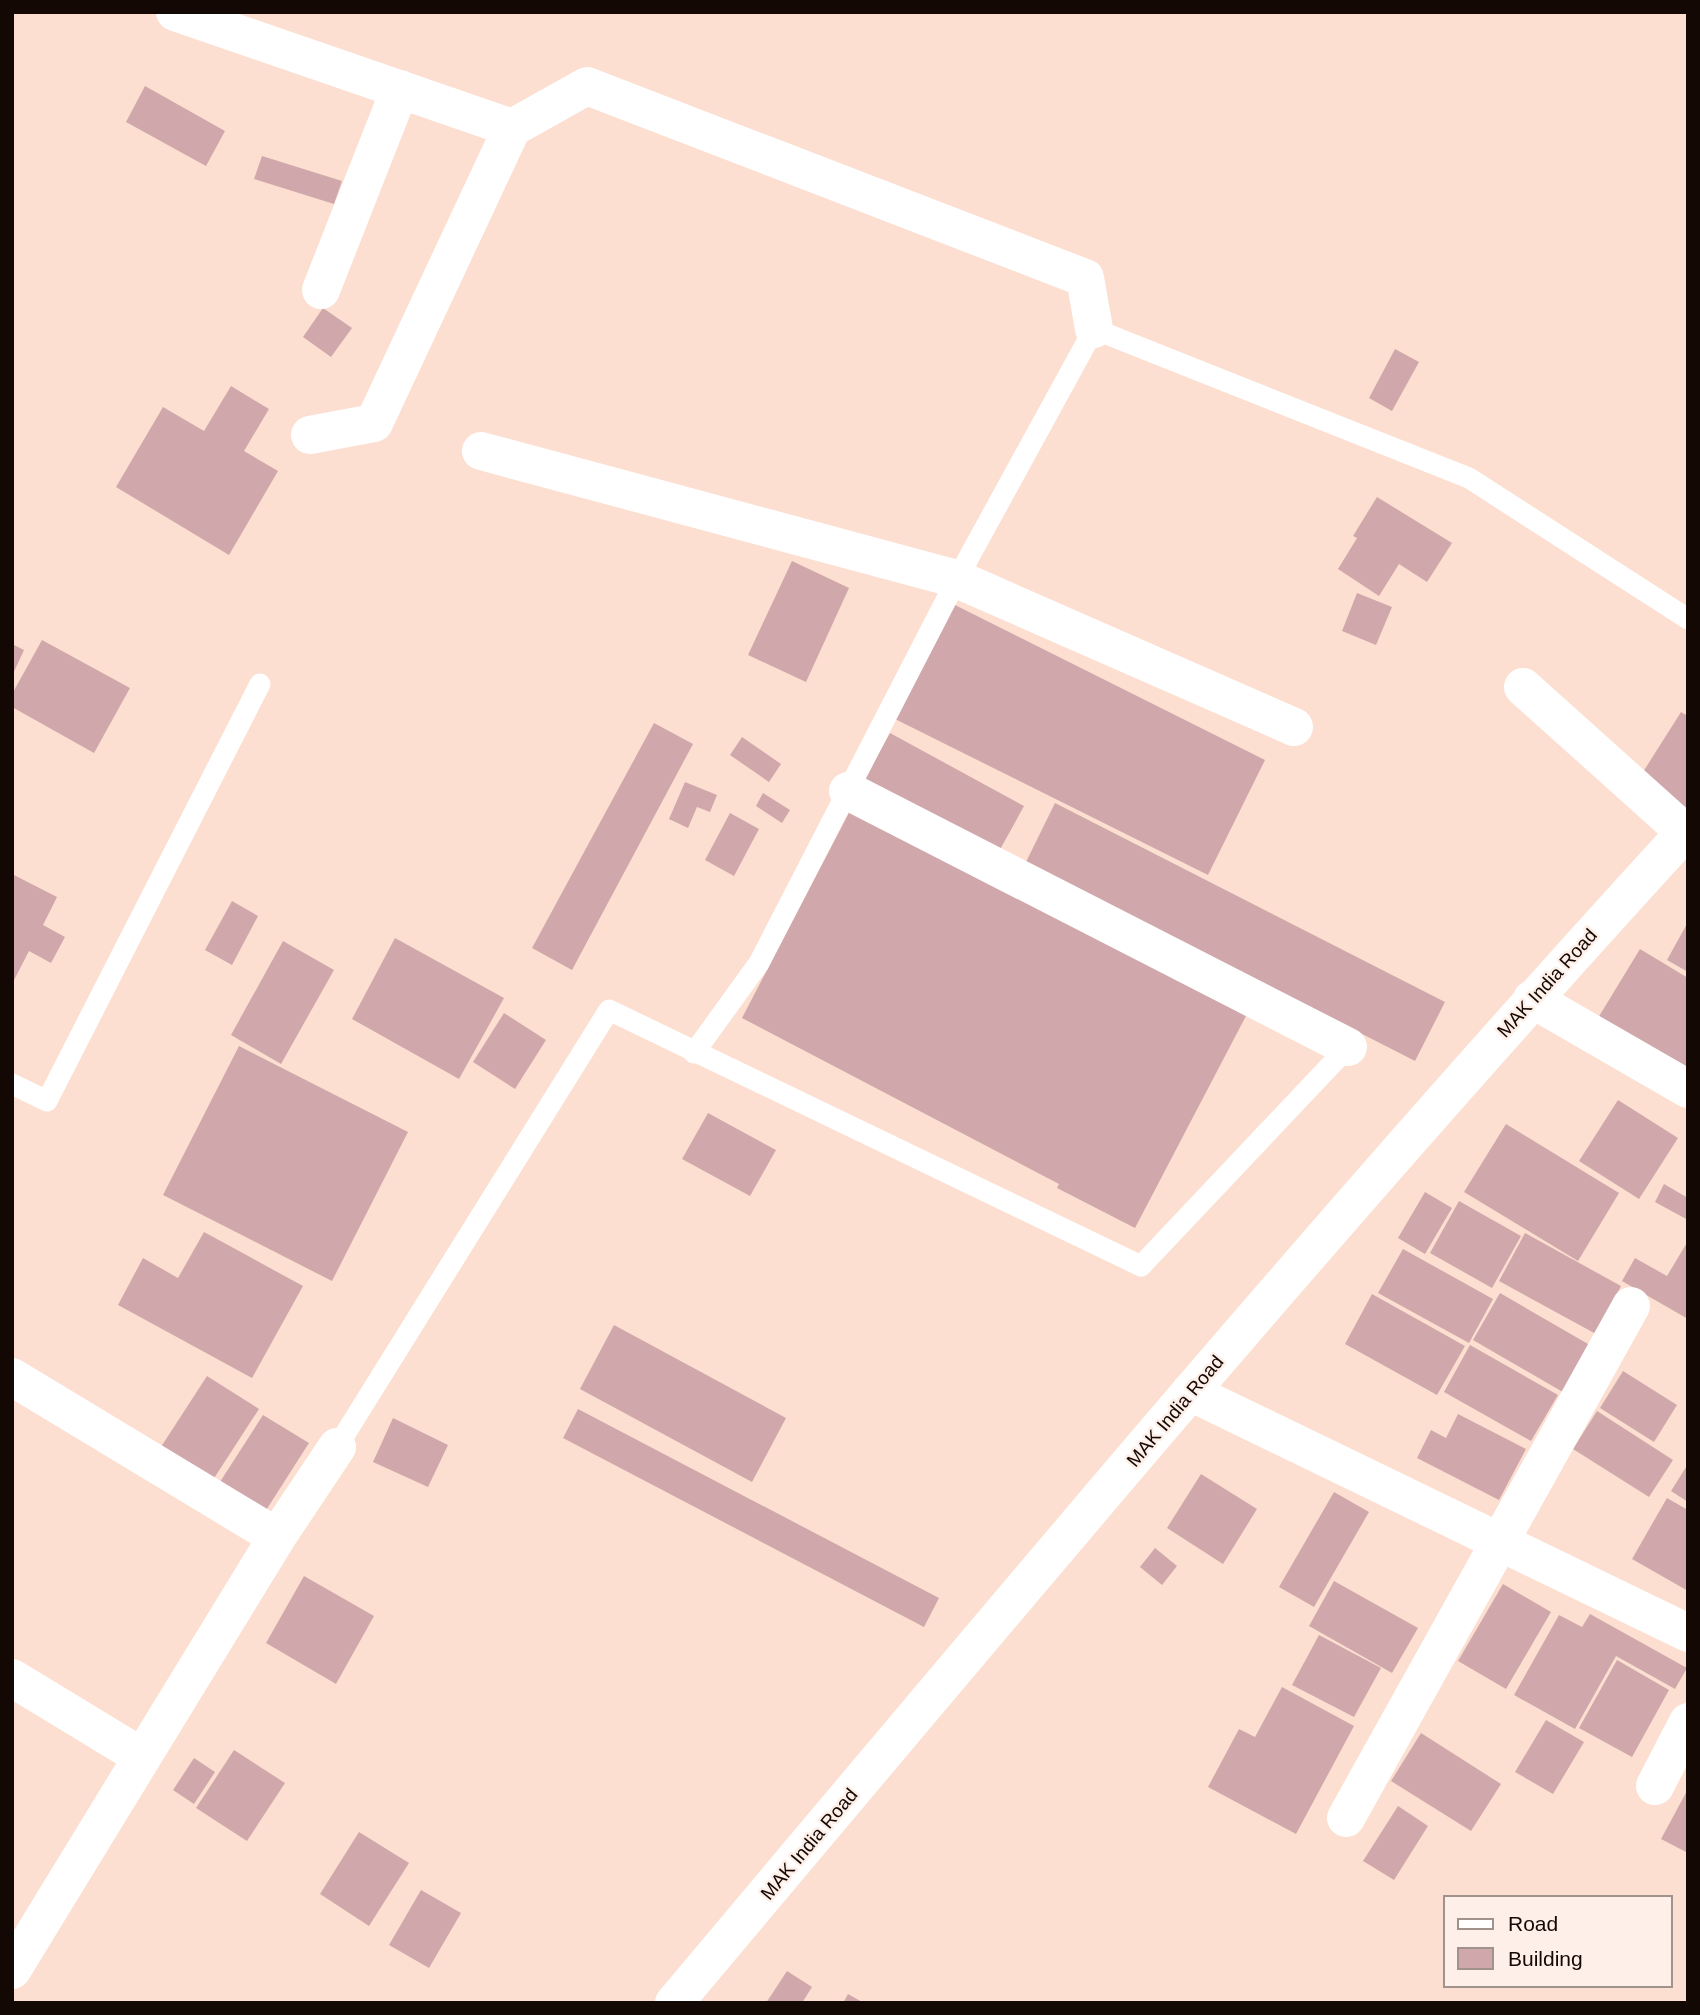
<svg xmlns="http://www.w3.org/2000/svg" width="1700" height="2015" viewBox="0 0 1700 2015" font-family="Arial,sans-serif">
<rect width="100%" height="100%" fill="#fcdfd0"/>
<path fill="#d0a8ab" d="M145,86L225,131L206,166L126,122Z
M262,156L342,181L334,204L254,179Z
M323,308L352,328L331,357L303,337Z
M1395,349L1419,362L1392,411L1369,398Z
M231,386L269,409L244,451L278,471L229,555L116,487L163,407L204,431Z
M1377,497L1452,543L1427,582L1399,564L1379,596L1338,569L1357,538L1353,536Z
M792,561L849,588L806,682L748,655Z
M1357,593L1392,607L1376,645L1342,631Z
M949,602L1265,760L1208,875L891,717Z
M42,640L130,688L94,753L12,707V694Z
M12,644L24,650L12,676Z
M1681,712L1688,716L1686,810L1638,780Z
M654,723L693,744L572,970L532,948Z
M890,733L1024,806L997,855L863,782Z
M742,737L781,764L769,782L730,755Z
M685,782L717,795L710,812L697,807L688,828L669,819Z
M763,793L790,810L782,823L756,806Z
M1055,803L1445,1002L1415,1061L1026,862Z
M852,807L1247,1014L1135,1228L1057,1188L1059,1184L742,1018Z
M730,813L759,829L734,876L705,860Z
M12,874L57,897L43,925L65,937L51,963L29,951L12,984Z
M232,901L258,916L232,965L205,950Z
M1688,922V972L1667,960Z
M395,938L504,998L459,1079L352,1019Z
M283,941L334,970L281,1064L231,1035Z
M1640,949L1688,978V1074L1598,1018Z
M504,1013L546,1040L515,1089L473,1062Z
M239,1046L408,1132L332,1281L163,1195Z
M1618,1100L1678,1138L1639,1199L1579,1161Z
M708,1113L776,1150L750,1196L682,1159Z
M1506,1124L1619,1193L1578,1261L1464,1192Z
M1664,1184L1688,1198V1220L1655,1202Z
M1425,1192L1452,1208L1425,1254L1398,1238Z
M1459,1201L1521,1236L1492,1288L1430,1253Z
M204,1232L303,1286L252,1378L118,1305L143,1258L178,1278Z
M1525,1233L1621,1286L1596,1334L1499,1281Z
M1688,1241V1319L1622,1281L1635,1258L1667,1276Z
M1403,1249L1493,1299L1469,1343L1378,1293Z
M1500,1293L1595,1348L1568,1395L1473,1340Z
M1372,1294L1465,1346L1437,1395L1345,1344Z
M614,1325L786,1418L752,1482L580,1389Z
M1470,1345L1558,1395L1531,1441L1444,1392Z
M1623,1371L1677,1405L1654,1442L1600,1408Z
M207,1376L259,1409L209,1486L157,1453Z
M578,1409L939,1598L924,1627L563,1438Z
M1597,1411L1673,1460L1649,1497L1573,1449Z
M1458,1414L1526,1449L1499,1500L1417,1458L1431,1430L1446,1438Z
M263,1415L309,1443L263,1515L218,1485Z
M393,1418L448,1445L428,1487L373,1462Z
M1688,1464V1502L1671,1491Z
M1201,1474L1257,1509L1223,1564L1167,1528Z
M1334,1492L1369,1512L1314,1607L1279,1587Z
M1667,1498L1688,1510V1591L1632,1559Z
M1155,1548L1177,1566L1162,1585L1140,1567Z
M304,1576L374,1616L336,1684L266,1643Z
M1334,1581L1418,1628L1392,1673L1309,1626Z
M1503,1584L1551,1612L1506,1689L1458,1661Z
M1590,1614L1687,1668L1675,1689L1616,1656L1575,1729L1514,1695L1559,1615L1582,1627Z
M1319,1635L1381,1668L1354,1717L1292,1685Z
M1617,1660L1669,1690L1632,1757L1579,1728Z
M1282,1687L1354,1726L1296,1834L1208,1787L1239,1729L1255,1737Z
M1546,1720L1584,1742L1553,1794L1515,1772Z
M1421,1733L1501,1784L1471,1831L1391,1781Z
M234,1750L285,1783L247,1841L196,1808Z
M194,1758L215,1772L194,1804L173,1790Z
M1688,1789V1853L1661,1839Z
M1398,1806L1428,1826L1394,1880L1363,1861Z
M359,1832L409,1863L369,1926L320,1894Z
M421,1890L461,1913L429,1968L389,1945Z
M787,1971L812,1987L802,2003H766Z
M848,1994L864,2003H843Z"/>
<g fill="none" stroke-linecap="round" stroke-linejoin="round">
<path stroke="#fff" stroke-width="21" d="M694,1053L759,963L957,579L1094,329L1469,478L1688,619
M12,1084L47,1101L260,684
M337,1447L609,1010L1141,1266L1348,1047"/>
<path stroke="#fff" stroke-width="38" d="M175,12L512,128L587,86L1085,278L1094,329
M321,290L400,89
M310,435L374,423L512,128
M481,451L957,579L1294,727
M1523,687L1688,835
M848,791L1348,1047
M1532,999L1688,1089
M12,1377L277,1537
M1190,1392L1688,1633
M12,1678L142,1757
M1655,1786L1688,1722
M1346,1818L1631,1306
M12,1970L277,1537L337,1447"/>
<path stroke="#fff" stroke-width="38" d="M674,2003C1007,1607 1338,1210 1688,829"/>
</g>
<g text-anchor="middle" dominant-baseline="central" stroke-width="5" stroke-linejoin="round" paint-order="stroke">
<g font-size="19" fill="#140804" stroke="#feefe8">
<text transform="translate(1547 983) rotate(-48)">MAK India Road</text>
<text transform="translate(1175 1411) rotate(-50)">MAK India Road</text>
<text transform="translate(809 1844) rotate(-50)">MAK India Road</text>
</g>
</g>
<rect width="1700" height="2015" fill="none" stroke="#140804" stroke-width="28"/>
<rect x="1444" y="1896" width="228" height="91" fill="#feefe8" stroke="#a0938d" stroke-width="2"/>
<rect x="1458" y="1919" width="35" height="10" fill="#ffffff" stroke="#a0938d" stroke-width="2"/>
<text x="1508" y="1931" font-size="21" fill="#140804">Road</text>
<rect x="1458" y="1948" width="35" height="21" fill="#d0a8ab" stroke="#a0938d" stroke-width="2"/>
<text x="1508" y="1966" font-size="21" fill="#140804">Building</text>
</svg>
